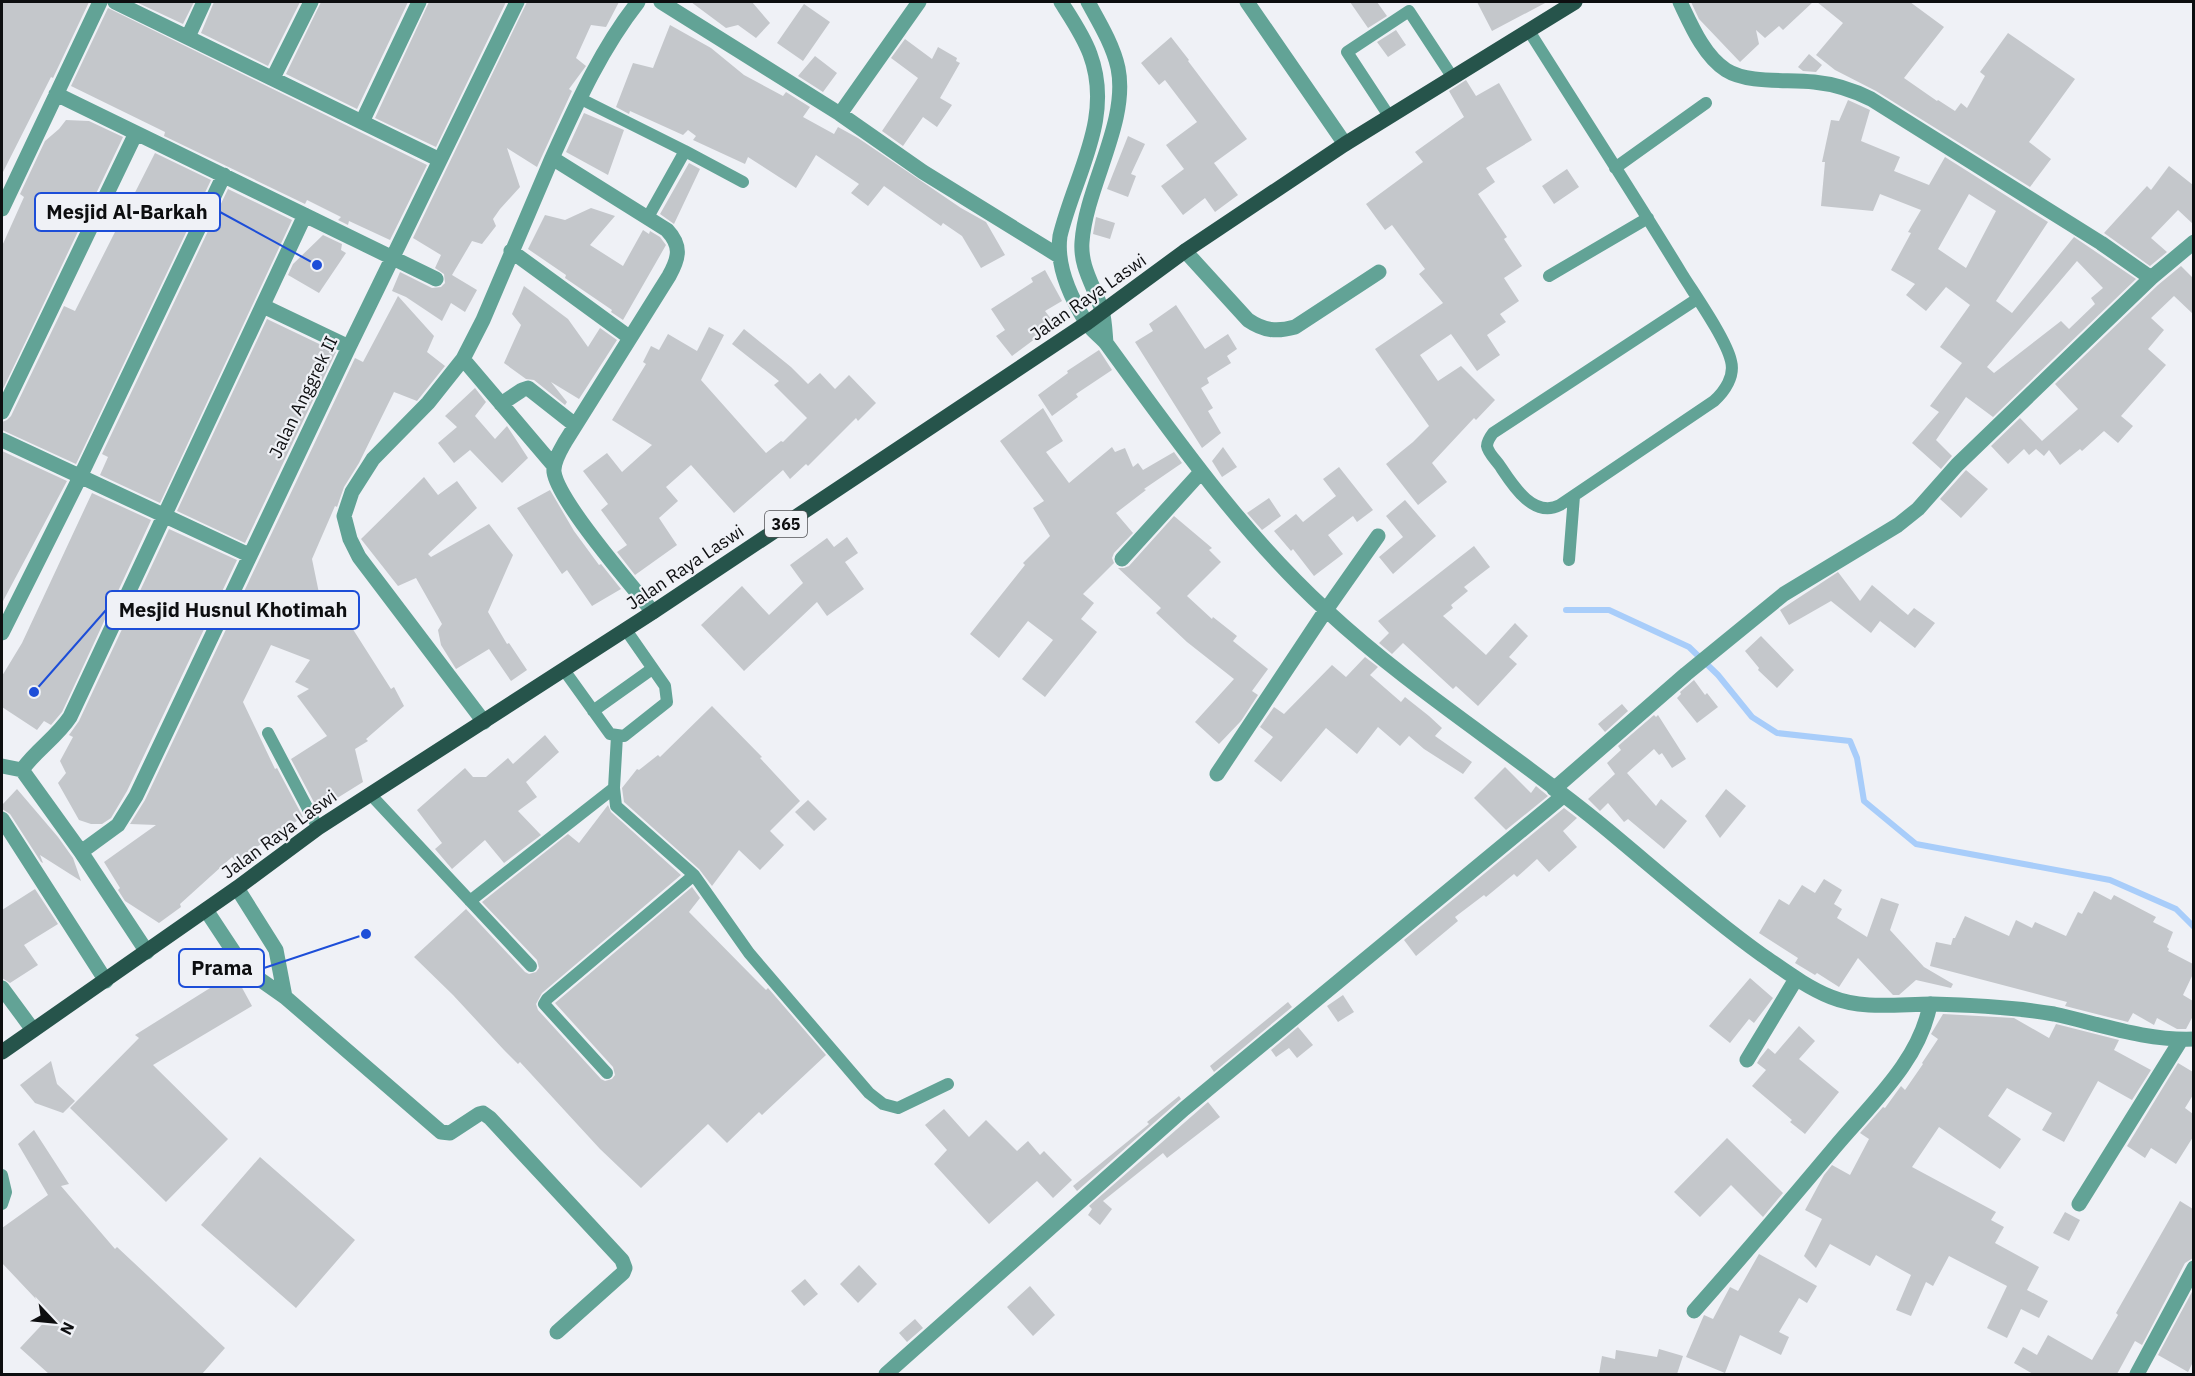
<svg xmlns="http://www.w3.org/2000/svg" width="2195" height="1376" viewBox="0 0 2195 1376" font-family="'IBM Plex Sans',sans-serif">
<rect width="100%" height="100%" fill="#eff1f6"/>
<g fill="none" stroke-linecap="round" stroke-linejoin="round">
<path stroke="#a8cdfa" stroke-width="6" d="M1566,610H1609L1689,647L1718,675L1752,717L1777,733L1850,741L1857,758L1864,801L1916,844L2110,880L2176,909L2194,927"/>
</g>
<path fill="#c4c7cb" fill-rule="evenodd" d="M2,2H89L53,78L51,77L2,174Z
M136,2H194L183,24Z
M214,2H300L268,66L201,33Z
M321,2H408L357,109L286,74Z
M429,2H506L436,147L375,118Z
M527,2H619L606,27L591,25L576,58L586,66L569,89L572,91L537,167L507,148L520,187L500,209L493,219L496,226L482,244L472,241L452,275L477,290L465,312L451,303L442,321L406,297L392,291L400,272L432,288L441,287L445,283L444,274L435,268L441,255L413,238Z
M691,2H752L770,23L756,38L738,25L726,28Z
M1350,2H1377L1387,16L1368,28Z
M1477,2H1547L1492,31Z
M1691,2H1813L1783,30L1779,26L1765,38L1756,30L1759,44L1740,62L1699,19Z
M1817,2H1910L1944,27L1904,78L1937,101L1938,100L1955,111L1961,103L1967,108L1985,76L1980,72L2008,33L2075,79L2029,142L2051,159L2030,187L1876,91L1835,70L1816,55L1843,23Z
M804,4L830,22L803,61L777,43Z
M108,8L427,165L390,240L349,221L348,225L338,220L341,217L307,200L305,204L164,136L165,132L71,86Z
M670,25L711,48L744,75L783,96L786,92L810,107L803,117L834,134L838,127L858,138L961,208L986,222L1005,255L981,268L962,236L943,223L941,226L884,186L868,206L851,193L859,184L816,155L796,188L748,157L745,164L693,140L696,136L688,130L683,135L630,111L629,114L616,107L633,63L653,68Z
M1396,30L1406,45L1388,57L1377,42Z
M1171,37L1189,60L1188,61L1247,139L1214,163L1238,195L1215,212L1205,198L1183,215L1161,186L1184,169L1166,145L1197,122L1165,80L1159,85L1141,63Z
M905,39L932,59L938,47L957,58L956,61L960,63L940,98L952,105L937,127L923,117L903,146L882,131L918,78L891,58Z
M1809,54L1822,65L1816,72L1803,71L1798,67Z
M815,56L837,73L823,92L798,76Z
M1466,80L1476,96L1499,83L1532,140L1486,168L1495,182L1478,194L1507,237L1504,239L1522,266L1504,278L1519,301L1500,314L1506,322L1487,335L1500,355L1477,371L1451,334L1420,355L1438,381L1461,366L1495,400L1476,420L1474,418L1432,463L1447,482L1418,505L1386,464L1413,442L1429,426L1375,349L1443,303L1419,274L1425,269L1392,225L1385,230L1366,204L1423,162L1415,152L1464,117L1449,91Z
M1848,100L1870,110L1861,141L1900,157L1894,171L1929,185L1945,157L2048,222L1996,301L2012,313L2074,237L2136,279L1993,417L1966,397L1936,440L1952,456L1941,469L1912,443L1939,412L1930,406L1962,363L1940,347L1970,305L1946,287L1926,311L1906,295L1915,284L1891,270L1911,233L1908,232L1921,210L1880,194L1873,211L1821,206L1825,162H1822L1831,120L1839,121ZM1969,194L1996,211L1966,268L1938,249ZM2077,261L2103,288L2091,298L2095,304L2069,329L2061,321L1994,373L1987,367Z
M584,113L624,130L608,175L566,152Z
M66,120L89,121L123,137L2,391V246L24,197L20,194L45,141L59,129Z
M1128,136L1145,144L1131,174L1136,176L1128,197L1107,189Z
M155,153L211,180L76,464L2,430V422L7,420L11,416L64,306L75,311Z
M689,163L700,169L674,224L660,214Z
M2169,166L2193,185V224L2178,210L2151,238L2167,252L2150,266L2104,233L2147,186L2151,190Z
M1567,169L1579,187L1554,204L1542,186Z
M228,189L292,220L160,503L100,475L108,457L102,454Z
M591,208L615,216L590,245L623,266L643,230L649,234L650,231L660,237L666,245L623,320L611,312L612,310L565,278L566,275L528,249L545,215L565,220Z
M1096,217L1115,223L1110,239L1093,234Z
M323,235L342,244L341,250L346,253L319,293L288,275L293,264Z
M2181,266L2193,278V314L2174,296L2151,318L2164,330L2148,349L2166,365L2121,416L2133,426L2118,443L2104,431L2082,451L2080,449L2060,465L2049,450L2044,456L2036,449L2029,455L2024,449L2008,464L1991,446L2020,418L2042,441L2078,409L2055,384L2158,285Z
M1045,270L1062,301L1045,311L1055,324L1012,356L996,336L1005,330L991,309L1033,282L1031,278Z
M524,286L568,319L588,347L600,328L617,340L579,399L551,382L567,402L565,405L534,380L526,379L504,363L521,325L512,314Z
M398,296L434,336L427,352L445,366L417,401L394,392L359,463L344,487L337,507L335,506L312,559L320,598L332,593L343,623L347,620L391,689L394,687L404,706L366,739L368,741L355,749L363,782L318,810L291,759L327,736L297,696L309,689L295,682L310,660L271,645L243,702L275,769L277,768L303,817L235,861L232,857L180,904L181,907L159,923L125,901L118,890L120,888L104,862L156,825L130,824L145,800L355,358L363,362Z
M1176,305L1205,349L1228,334L1237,349L1227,356L1231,363L1207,378L1209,383L1201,388L1213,408L1208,411L1221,433L1202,448L1135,342L1153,331L1149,324Z
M267,319L336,352L245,543L177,511Z
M709,327L724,335L701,380L766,453L781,441L783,442L807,418L774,385L779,381L732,344L744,329L791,367L808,384L820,373L835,389L849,375L876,403L858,421L856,418L808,466L806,464L790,479L783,470L734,513L691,465L666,487L678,501L659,518L677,545L635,575L617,552L627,545L601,510L608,504L583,471L607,453L622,472L652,445L612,420L646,364L643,362L651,346L659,350L668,334L697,351Z
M1099,350L1112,370L1076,394L1078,397L1052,416L1038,395L1068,373L1067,371Z
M475,388L486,402L475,416L495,439L507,426L528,458L502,483L470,450L454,463L438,443L457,427L445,416Z
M1043,408L1063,441L1046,452L1069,483L1112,447L1115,452L1125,448L1133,467L1138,463L1143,470L1174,452L1182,463L1144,489L1146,490L1116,513L1133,533L1114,553L1112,558L1114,563L1083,594L1094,603L1081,619L1097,632L1045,697L1022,679L1053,640L1028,621L999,658L970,634L1025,565L1023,563L1050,536L1033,508L1044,501L1000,441Z
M1223,447L1237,467L1222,477L1212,461Z
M2,451L67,481L2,603Z
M1339,467L1373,510L1357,522L1353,516L1328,535L1343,554L1314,576L1293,549L1291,551L1274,531L1296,514L1303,522L1336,496L1323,479Z
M1966,470L1988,489L1961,518L1940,499Z
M424,477L438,495L457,481L477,508L428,554L431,557L489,524L513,555L488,612L507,644L509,643L527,670L511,681L489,649L456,669L441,645L438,630L442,624L416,578L398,586L361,539Z
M550,490L574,531L599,565L601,564L621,589L592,606L567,570L562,574L517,508Z
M92,493L151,520L62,712L51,725L44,721L37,730L2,707V676L22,643Z
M1269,498L1281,516L1262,530L1247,513Z
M1405,500L1436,536L1393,574L1379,557L1403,537L1386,516Z
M1174,516L1212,548L1209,550L1221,562L1187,596L1212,619L1213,617L1237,636L1233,641L1268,669L1252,691L1258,695L1241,721L1219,744L1195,722L1234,679L1187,642L1156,613L1161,608L1118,568H1124L1129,566Z
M169,529L237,560L127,791L111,818L102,824H91L79,820L58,783L66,773L60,761L73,737L69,735L79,721Z
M847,537L858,553L845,562L864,589L827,616L817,602L744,671L701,625L742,586L769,615L803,583L790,565L827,538L834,547Z
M1474,546L1490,567L1464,587L1468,591L1451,605L1453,608L1443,616L1486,655L1515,623L1528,636L1509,657L1517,664L1478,706L1456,686L1453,689L1403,643L1392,654L1379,643L1389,633L1378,621Z
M1838,572L1860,601L1872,585L1908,615L1914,608L1935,623L1915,648L1880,621L1871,633L1831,601L1789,625L1780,610Z
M1761,636L1794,670L1777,688L1758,670L1759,668L1745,651Z
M1365,657L1378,667L1370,675L1401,702L1405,697L1429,716L1442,728L1435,736L1472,762L1463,774L1424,749L1409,736L1400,746L1378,727L1357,754L1326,728L1281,782L1254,761L1273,737L1260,727L1274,707L1284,714L1332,665L1346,677Z
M1694,680L1705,695L1707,693L1718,707L1697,723L1677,698L1681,694L1680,692Z
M1622,704L1628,711L1605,732L1598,724Z
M712,706L762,757L760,758L800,801L770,831L784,845L760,870L739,850L712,886L699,869L624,802L622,788L637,769L639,770L658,755L660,757Z
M1654,715L1656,717L1658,715L1686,759L1672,768L1662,753L1659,755L1654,749L1627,773L1656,806L1661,799L1687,821L1664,849L1628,819L1624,822L1608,803L1600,811L1588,799L1615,774L1607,763L1621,750L1618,746Z
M545,735L559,752L526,782L537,797L518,811L541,835L504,863L485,840L452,869L435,849L442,843L417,810L465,768L473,777H486L508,758L513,764Z
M1505,767L1531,793L1536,786L1548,796L1506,830L1474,798Z
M17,789L58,837L73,858L81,881L40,855L43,863L41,862L10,814L2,809V805Z
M1726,789L1746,806L1720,838L1705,816Z
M808,800L827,819L814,831L795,812Z
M608,805L611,812L681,875L542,993L536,1004L538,1010L601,1079L605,1081L612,1079L615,1075L613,1067L555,1003L692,887L700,898L689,912L753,977L766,990L768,988L826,1055L762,1115L759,1112L727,1143L708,1124L641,1188L600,1149L520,1062L518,1064L504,1050L453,995L414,957L466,909L525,972L529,974L536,972L539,968L537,960L482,902L568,834L579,843Z
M1564,808L1577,818L1563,831L1577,847L1549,872L1537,859L1517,877L1514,874L1486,897L1484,895L1455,917L1458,921L1416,956L1404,940Z
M1824,879L1842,890L1834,904L1842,909L1837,918L1867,937L1881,898L1899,904L1890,930L1924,967L1953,984L1951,988L1916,980L1899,995H1893L1858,958L1839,987L1817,973L1815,975L1795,963L1798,958L1759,933L1779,899L1789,905L1802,885L1815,893Z
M35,889L58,924L24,945L38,965L10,983L2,978V910Z
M2094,891L2111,900L2114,895L2156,917L2153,922L2173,932L2167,947L2169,949L2168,951L2193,964V974L2183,995L2193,1001V1016L2186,1029H2177L2157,1018L2154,1025L2133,1013L2128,1022L2108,1017L2065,1006L2067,1002L1930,966L1936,942L1951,945L1953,938H1955L1965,916L2009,936L2016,920L2032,928L2035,922L2066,936L2078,912L2082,914Z
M234,973L252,1006L153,1065L228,1139L166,1202L70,1108L139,1038L135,1035Z
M1750,978L1773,998L1754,1023L1749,1019L1730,1043L1709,1026Z
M1343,995L1354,1012L1338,1022L1327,1006Z
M1288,1002L1292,1007L1214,1072L1210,1066Z
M1943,1014L2014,1018L2049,1038L2056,1024L2119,1040L2114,1050L2151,1070L2132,1100L2098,1081L2064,1142L2042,1130L2052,1113L2007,1088L1988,1116L2021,1139L2000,1169L1939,1127L1912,1167L1996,1212L1991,1220L2004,1227L1995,1243L2039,1267L2027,1290L2048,1301L2039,1318L2021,1309L2007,1338L1987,1328L2007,1286L1949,1256L1933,1286L1926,1282L1911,1316L1896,1310L1911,1275L1893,1265L1876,1255L1870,1266L1830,1244L1816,1268L1804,1256L1822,1219L1805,1210L1824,1175L1832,1165L1850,1175L1869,1139L1860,1133L1883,1107L1885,1108L1901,1086L1905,1090L1923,1064L1922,1063L1938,1039L1931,1034Z
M1799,1026L1815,1041L1799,1059L1839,1092L1805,1134L1790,1122L1792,1120L1752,1086L1766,1070L1757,1063L1760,1058L1768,1048L1775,1054Z
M1298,1027L1313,1045L1297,1058L1289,1048L1276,1057L1271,1050Z
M51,1061L57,1084L75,1101L63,1113L35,1103L20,1085Z
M2178,1063L2193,1072V1095L2185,1108L2193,1114V1137L2176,1164L2151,1148L2145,1158L2127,1146Z
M1179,1096L1181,1099L1077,1191L1073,1186L1127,1142L1149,1124L1147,1122Z
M1208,1102L1220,1117L1167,1158L1163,1153L1103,1201L1112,1209L1100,1225L1088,1215L1092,1209L1089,1206Z
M944,1109L969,1137L986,1120L1017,1151L1028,1141L1040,1155L1044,1151L1072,1180L1053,1198L1037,1181L989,1224L934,1164L947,1150L925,1125Z
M34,1130L69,1184L61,1186L115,1249L117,1247L225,1348L202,1374H49L20,1348L51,1315L2,1263V1228L48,1195L18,1144Z
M1727,1138L1783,1193L1763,1217L1731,1185L1700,1217L1674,1192Z
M260,1157L355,1240L296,1308L201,1225Z
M2180,1201L2193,1209V1258L2185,1263L2142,1345L2135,1341L2117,1374H2033L2014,1363L2023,1347L2037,1355L2048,1335L2092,1360L2118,1315L2116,1313Z
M2065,1212L2080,1220L2069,1241L2053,1233Z
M1759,1254L1817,1286L1807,1303L1799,1298L1779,1332L1789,1337L1781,1355L1740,1335L1725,1373L1686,1357L1704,1315L1713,1319L1730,1287L1738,1291Z
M859,1265L877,1284L858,1303L840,1284Z
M805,1279L818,1294L804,1306L791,1291Z
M1030,1286L1055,1315L1033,1336L1007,1307Z
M2193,1290V1362L2188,1372L2158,1355Z
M915,1319L923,1328L907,1342L899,1333Z
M1659,1349L1683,1356L1677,1374H1599L1602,1356L1615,1359L1616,1350L1657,1357Z"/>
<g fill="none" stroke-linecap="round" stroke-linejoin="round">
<path stroke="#62a396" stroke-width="12" d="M1529,31C1580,112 1632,192 1682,274C1695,295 1726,339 1731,361C1735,376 1725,391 1714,401L1560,505C1533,519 1512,484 1500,466C1496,460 1488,453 1487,446C1487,441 1490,437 1493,433L1697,299
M579,98L685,151L743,182
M1389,116L1347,52L1409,11L1453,78
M1615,168L1706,103
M648,217L685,151
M1549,276L1648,218
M1569,560L1574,496
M564,670L610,734L624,736L667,702L665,686L626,630
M593,711L652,669
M268,733L318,828
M617,736L614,788L616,806L694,875L749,953L869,1093L883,1104L898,1108L948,1084
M370,794L531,966
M470,901L614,788
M607,1073L544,1004L547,999L694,875
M2,1175L6,1192L2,1204"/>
<path stroke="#62a396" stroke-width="15" d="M115,2L440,160
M638,2C601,49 577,103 552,158L667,230C682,246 679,258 669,276L565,442C560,451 553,462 554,472C558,501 632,586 653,612
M661,2L840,114L923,172L1059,256
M1061,2C1071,18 1083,35 1090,54C1114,118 1075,174 1060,236C1056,265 1071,298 1086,322C1091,330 1100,336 1106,343C1174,436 1240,531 1326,610C1412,690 1513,752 1604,827C1656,870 1706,915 1762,955C1784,970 1806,987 1831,997C1863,1010 1899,1004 1932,1004C1972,1005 2014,1007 2054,1014C2100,1024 2146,1041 2194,1039
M1088,2C1099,22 1113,45 1118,68C1129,122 1086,186 1082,242C1080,268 1095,287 1102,311C1105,321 1105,333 1106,343
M1247,2L1345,144
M1680,2C1691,25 1704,56 1726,70C1748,84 1788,79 1814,82C1834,84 1853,90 1871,99L2101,243L2151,278
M188,37L204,2
M273,78L311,2
M56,94L436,279
M840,114L919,2
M362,122L419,2
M2,209L100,2
M511,251L629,337
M1185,251L1248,320C1264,331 1277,332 1295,327L1379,272
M263,306L349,347
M463,359L554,466
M501,404L522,390L528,388L575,425
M2,412L136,133
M2,440L249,555
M1122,559L1201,472
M2,633L80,477L224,175
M484,722L359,557L350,539L344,516L352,492L373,459L428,403L463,359L483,320L552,158
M2,766L22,770L81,852L147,952
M22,770C36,750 56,738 70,717L305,215
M1217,774L1326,610L1378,536
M1554,789L1686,674L1784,594L1898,525L1918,509L1957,465L2151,278L2194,242
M2,819L106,981
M81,852L118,825L136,796L349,347L517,2
M237,888L276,950L285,997
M206,910L245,969L285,997L441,1132L450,1133L479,1114L483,1113L490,1118L622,1260L625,1268L623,1273L557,1332
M2,988L33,1030
M1747,1060L1796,979
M2079,1204L2181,1040
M1694,1311C1742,1257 1788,1203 1835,1147C1870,1105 1920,1061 1930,1004
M886,1374L1184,1109L1563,796
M2137,1374L2194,1268"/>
<path stroke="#26544b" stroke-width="15" d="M2,1052L237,888L318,828L653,612L1087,323L1185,251L1345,144L1575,2"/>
</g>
<g text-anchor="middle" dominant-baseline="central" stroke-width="4.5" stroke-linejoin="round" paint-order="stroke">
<rect fill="#eff1f6" stroke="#515255" stroke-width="1.5" x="765" y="511" width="42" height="26" rx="4.5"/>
<g font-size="16" font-weight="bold" fill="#0d0e10">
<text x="786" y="524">365</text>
</g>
<g font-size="18" fill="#0d0e10" stroke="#eff1f6">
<text transform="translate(1088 297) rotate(-35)">Jalan Raya Laswi</text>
<text transform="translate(303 397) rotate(-64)">Jalan Anggrek II</text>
<text transform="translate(685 567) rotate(-34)">Jalan Raya Laswi</text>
<text transform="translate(279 834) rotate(-36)">Jalan Raya Laswi</text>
</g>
</g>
<path fill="none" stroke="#1d4ed8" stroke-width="2" d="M317 265L220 212M34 692L106 610M366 934L264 968"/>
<g fill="#1d4ed8" stroke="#eff1f6" stroke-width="2">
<circle cx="317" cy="265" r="6"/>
<circle cx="34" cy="692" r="6"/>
<circle cx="366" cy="934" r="6"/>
</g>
<g fill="#eff1f6" stroke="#1d4ed8" stroke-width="2">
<rect x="35" y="193" width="185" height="38" rx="6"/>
<rect x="106" y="591" width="253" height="38" rx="6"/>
<rect x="179" y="949" width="85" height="38" rx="6"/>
</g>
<g font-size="20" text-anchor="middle" font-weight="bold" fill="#0d0e10">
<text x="127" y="219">Mesjid Al-Barkah</text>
<text x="233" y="617">Mesjid Husnul Khotimah</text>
<text x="222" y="975">Prama</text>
</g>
<rect width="2195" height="1376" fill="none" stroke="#0d0e10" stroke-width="6"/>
<g transform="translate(54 1322) rotate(116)" stroke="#eff1f6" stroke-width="4.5" paint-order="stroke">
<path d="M0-4.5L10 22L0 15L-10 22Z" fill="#0d0e10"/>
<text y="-9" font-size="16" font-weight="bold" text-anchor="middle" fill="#0d0e10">N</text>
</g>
</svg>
